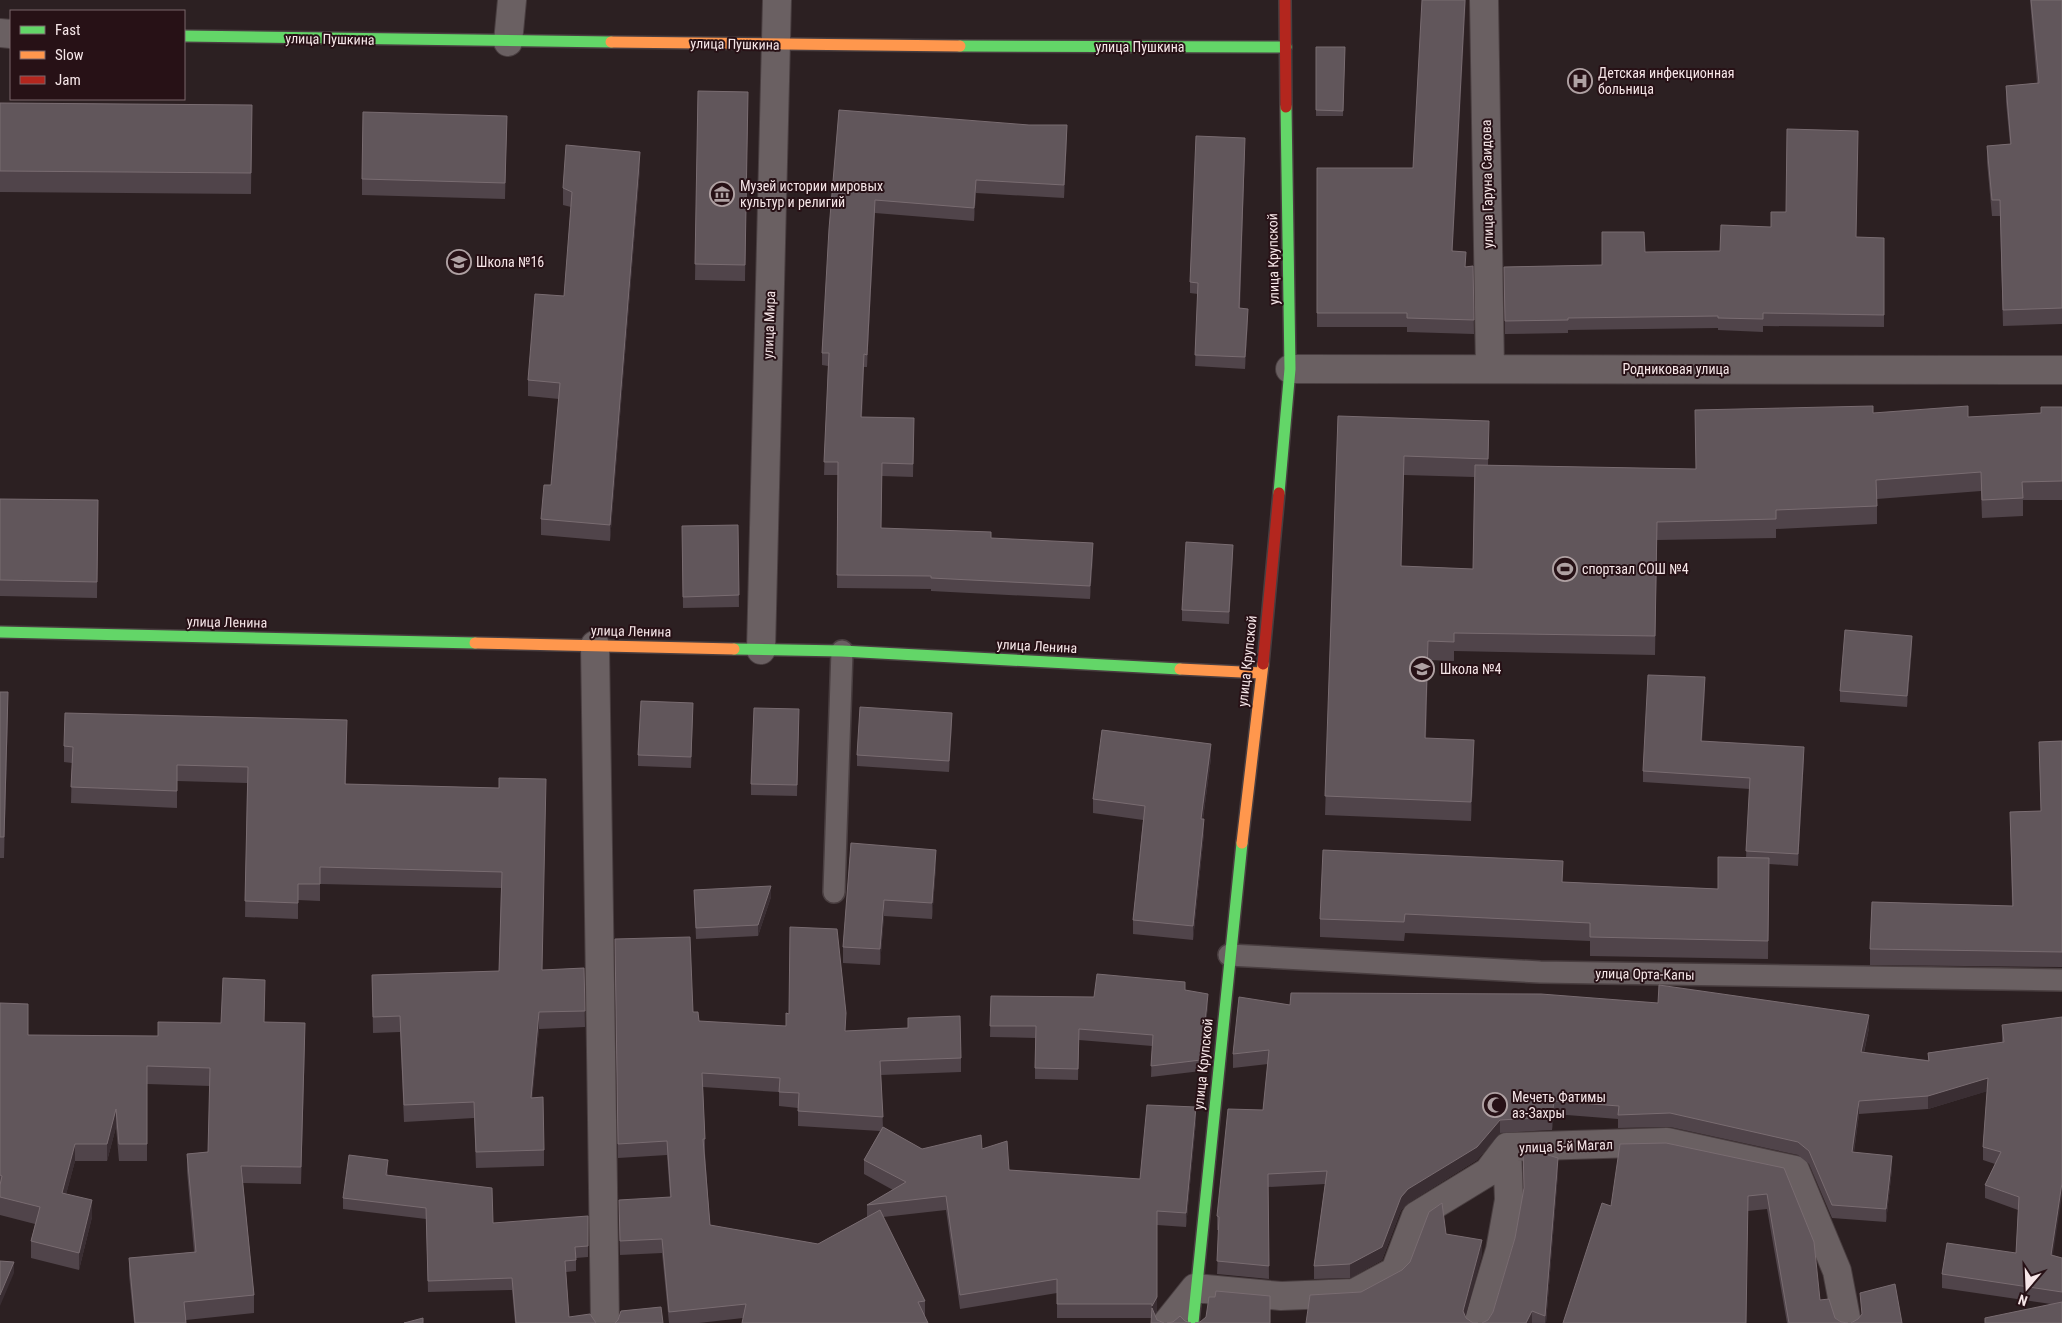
<svg xmlns="http://www.w3.org/2000/svg" width="2062" height="1323" viewBox="0 0 2062 1323" font-family="'Roboto Condensed',sans-serif">
<rect width="100%" height="100%" fill="#2c2022"/>
<g fill="none" stroke-linecap="round" stroke-linejoin="round">
<defs>
<path id="lane" d="M834,892L842,651
M1229,955L1540,972L2062,980"/>
<path id="street" d="M1484,0L1490,369
M0,33L11,34
M508,42L512,0
M1290,369L2062,370
M595,645L605,1323
M761,650L777,0
M1167,1323L1195,1288L1281,1296L1354,1293L1395,1271L1416,1216L1488,1172L1507,1147L1667,1142L1795,1170L1837,1271L1847,1323
M1478,1323L1500,1250L1509,1200L1507,1147"/>
<path id="fast" d="M184,36L611,42
M960,46L1286,47
M1279,493L1290,369L1286,107
M0,632L475,643
M734,649L842,651L1180,669
M1193,1323L1242,843"/>
<path id="slow" d="M611,42L960,46
M475,643L734,649
M1180,669L1262,673
M1242,843L1263,664"/>
<path id="jam" d="M1285,0L1286,107
M1263,664L1279,493"/>
</defs>
<use href="#lane" stroke="#493e40" stroke-width="24"/>
<use href="#street" stroke="#493e40" stroke-width="30"/>
<use href="#fast" stroke="#493e40" stroke-width="14"/>
<use href="#slow" stroke="#493e40" stroke-width="14"/>
<use href="#jam" stroke="#493e40" stroke-width="14"/>
<use href="#lane" stroke="#6a6062" stroke-width="21"/>
<use href="#street" stroke="#6a6062" stroke-width="28"/>
<use href="#fast" stroke="#63d668" stroke-width="11"/>
<use href="#slow" stroke="#ff974d" stroke-width="11"/>
<use href="#jam" stroke="#b3261e" stroke-width="11"/>
</g>
<path fill="#50444a" fill-rule="evenodd" d="M2030,0H2062V324L2003,326L2000,216H1992L1987,162V146L2010,144L2006,102V86L2037,83Z
M1316,47H1345L1343,116H1316Z
M698,91L748,92L745,281L695,280Z
M0,103L252,105L251,194L0,192Z
M839,110L1067,138L1064,198L976,193L974,221L875,213L867,367H864L862,417L914,418L913,477L882,476L881,528L991,538L1093,556L1090,599L931,591V589L837,588L838,475H824L828,366L822,365V353Z
M507,116L505,199L362,195V179Z
M1245,149L1240,308L1248,320L1245,369L1195,366L1198,294L1190,293V282Z
M640,168L610,541L541,535V519L551,485L559,399L528,396V380L564,296L571,207L563,205V188Z
M1317,168H1413L1453,251L1466,267L1473,266L1474,334L1407,332V327H1317Z
M1856,237L1884,238V327L1763,326V332L1718,330V328L1568,330V333L1505,334L1504,267L1602,265L1645,252L1720,251Z
M2062,407V500H2023V516L1982,518L1981,491L1877,499V524L1776,529V538L1657,540L1655,655L1454,651V661L1428,660L1426,738L1474,759L1471,821L1325,815L1338,416L1489,440L1488,465L1695,469L1873,413L1968,417L2041,413ZM1404,475L1474,477L1473,569L1401,566Z
M0,499L98,500L97,598L0,596Z
M738,525L739,607L683,608L682,526Z
M1233,556L1229,624L1182,621V610Z
M1912,647L1907,707L1840,702V691Z
M1705,689L1702,741L1804,758L1798,866L1769,864L1768,959L1590,956V941L1405,933L1404,941L1320,937V919L1563,882L1718,889L1746,857L1750,789L1643,782V771Z
M0,692L8,713L4,858H0Z
M693,714L691,768L638,766V755Z
M799,720L797,796L751,795V784Z
M952,724L949,772L857,766V755Z
M347,736L346,784L499,788L542,970L584,968L585,1027L539,1029L532,1098L544,1150V1166L476,1168L474,1118L404,1122L400,1032L373,1033L372,975L499,971L501,888L320,884V901L298,900V919L245,917L247,783L177,781V808L71,803L72,763L64,762V746Z
M2062,741V967L1870,965V949L2012,906L2010,812L2041,811L2039,742Z
M1211,758L1203,819L1204,833L1193,940L1133,934V920L1143,820L1093,813V799Z
M851,843L936,866L932,919L884,916L880,965L843,963V947Z
M694,890L771,897L758,936L696,939Z
M615,939L693,1012L699,1021L846,1031L908,1028V1018L961,1058V1072L881,1075L883,1128L922,1149H982L1009,1170L1140,1179L1196,1121L1186,1227L1157,1225V1311L1155,1315L1151,1318H1057V1293L960,1309L946,1210L883,1217L925,1301V1315L743,1318L699,1323H669L662,1253L620,1255L619,1215L670,1197L667,1155L618,1158ZM703,1087L779,1092V1106L798,1108V1126L880,1131L864,1160V1174L893,1190L867,1205V1217L818,1244L710,1225L705,1153V1139Z
M1185,990L1208,1005L1201,1071L1151,1077L1152,1046L1079,1040L1078,1080L1035,1079V1038L990,1037L991,996L1094,997Z
M0,1003L28,1035L158,1036L221,1023L264,1022L305,1041L301,1184L243,1183L254,1295V1313L186,1320V1323H134L129,1275V1258L194,1252L187,1171V1154L208,1152L210,1086L147,1084V1161H119L116,1127L107,1161H75L66,1194L92,1217L79,1270L31,1258V1241L35,1224L0,1215Z
M1290,1005L1869,1028L1864,1053L1928,1060V1053L2002,1042V1025L2053,1255L2062,1258V1323L2051,1304L1942,1288V1274L2016,1253L2018,1210L1985,1198V1185L1995,1164L1983,1160V1147L1987,1091L1928,1109L1859,1114L1854,1152L1892,1169L1886,1222L1832,1218L1809,1164L1798,1155L1670,1127L1618,1128V1119L1554,1114L1552,1130L1500,1133L1477,1160L1408,1203L1401,1210L1382,1260L1350,1278L1314,1279V1266L1325,1184L1268,1187L1269,1279L1217,1274L1219,1230H1217V1216L1263,1110L1268,1064L1233,1068V1054Z
M1523,1147L1549,1156L1558,1173L1546,1323H1482L1488,1320L1493,1312L1515,1238L1524,1190Z
M1784,1168L1820,1300L1835,1318L1841,1322L1848,1323H1787L1767,1209L1748,1211L1611,1206Z
M388,1171V1176L493,1223L588,1246V1257L576,1258V1271L566,1272L569,1317L596,1323H515L512,1290L428,1292L426,1219L343,1209V1198Z"/>
<path fill="#3a2e33" d="M1465,0H1466L1452,265V251Z
M1067,125V138L1064,198V185Z
M640,152V168L610,541V525Z
M976,180V193L974,221V208Z
M875,200V213L867,367V355Z
M1248,309V320L1245,369V357Z
M864,354V367L861,429V417Z
M1404,456V475L1401,584V566Z
M1093,543V556L1090,599V586Z
M1233,545V556L1229,624V612Z
M1912,636V647L1907,707V696Z
M1428,641V660L1425,757V738Z
M1705,677V689L1701,752V741Z
M8,692V713L4,858V837Z
M952,713V724L949,772V761Z
M1474,740V759L1471,821V802Z
M1211,744V758L1201,833V819Z
M1804,747V758L1798,866V854Z
M1204,819V833L1193,940V926Z
M936,850V866L932,919V903Z
M771,886V897L758,936V925Z
M884,900V916L880,965V949Z
M1208,994V1005L1201,1071V1060Z
M539,1012V1029L531,1114V1098Z
M1869,1015V1028L1861,1065V1052Z
M305,1023V1041L301,1184V1167Z
M1988,1078V1091L1928,1109V1096Z
M1554,1101V1114L1552,1130V1117Z
M1859,1101V1114L1852,1165V1152Z
M1196,1107V1121L1186,1227V1213Z
M116,1109V1127L107,1161V1144Z
M1500,1120V1133L1477,1160L1408,1203L1401,1210L1382,1260L1350,1278V1264L1408,1189Z
M75,1144V1161L62,1210V1193Z
M1892,1156V1169L1886,1222V1209Z
M1558,1158V1173L1546,1323H1545Z
M388,1160V1171L386,1186V1175Z
M2062,1183V1196L2051,1268V1255Z
M92,1200V1217L79,1270V1253Z
M1482,1240V1255L1464,1323L1463,1311Z
M14,1262V1273L0,1306V1295Z
M1157,1297V1311L1152,1320V1306Z
M1532,1311V1323H1526Z"/>
<path fill="#61565b" stroke="#796c71" d="M1422,0H1465L1452,251L1466,252L1465,267L1473,266L1474,320L1407,318V313H1317V168H1413Z
M2031,0H2062V308L2003,310L2000,200H1992L1987,146L2011,144L2006,86L2039,83Z
M1316,47H1345L1343,111L1316,110Z
M698,91L748,92L745,265L695,264Z
M0,103L252,105L251,173L0,171Z
M839,110L1029,125H1067L1064,185L976,180L974,208L875,200L867,355L864,354L861,417L914,418L913,464L882,463L881,528L991,532V538L1093,543L1090,586L931,578V576L837,575L838,462H824L829,353H822L829,229Z
M363,112L507,116L505,183L362,179Z
M1787,129L1858,131L1856,237L1884,238V315L1763,313V319L1718,318V316L1568,318V320L1505,321L1504,267L1602,265V232H1644L1645,252L1720,251L1721,225L1771,227V212H1786Z
M1196,136L1245,138L1239,308L1248,309L1245,357L1195,355L1198,283L1190,282Z
M566,145L640,152L610,525L541,519L544,485H551L560,383L528,380L535,294L564,296L572,192L563,188Z
M1873,406V413L1968,406V417L2041,413V407H2062V481L2022,482L2023,498L1982,500L1981,472L1876,480L1877,506L1776,510V519L1657,522L1655,636L1454,633V642L1428,641L1425,738L1474,740L1471,802L1325,796L1338,416L1489,421L1488,459L1404,456L1401,566L1473,569L1475,465L1696,469L1695,410Z
M0,499L98,500L97,582L0,580Z
M738,525L739,595L683,597L682,526Z
M1186,542L1233,545L1229,612L1182,610Z
M1845,630L1912,636L1907,696L1840,691Z
M1648,675L1705,677L1701,741L1804,747L1798,854L1746,851L1750,778L1643,771Z
M0,692H8L4,837H0Z
M641,701L693,703L691,757L638,755Z
M860,707L952,713L949,761L857,755Z
M754,708L799,709L797,785L751,784Z
M65,713L347,720L345,784L499,788V778L546,779L542,970L584,968L585,1011L539,1012L531,1098L543,1097L544,1150L476,1152L474,1102L404,1105L400,1016L373,1017L372,975L499,971L502,872L320,867V884H298V903L245,901L248,767L177,765V791L71,787L73,747L64,746Z
M1102,730L1211,744L1201,819H1204L1193,926L1133,920L1145,806L1093,799Z
M2062,741V952L1870,949L1872,902L2013,906L2010,812L2041,811L2039,742Z
M851,843L936,850L932,903L884,900L880,949L843,947Z
M1323,850L1563,861L1562,882L1718,889V857L1769,858L1768,941L1590,937V923L1405,914L1404,922L1320,919Z
M771,886L758,925L696,928L694,890Z
M790,927L837,929L846,1013L845,1031L908,1028V1018L960,1016L961,1058L880,1061L883,1117L798,1111L799,1093L779,1092L780,1078L702,1073L705,1139H703L710,1225L818,1244L880,1210L925,1301L918,1302L928,1323H742L746,1304L669,1312L662,1239L620,1241L619,1200L671,1197L667,1141L618,1144L615,939L690,937L693,1012H698L699,1021L786,1026V1013L789,1014Z
M1097,974L1185,982V990L1208,994L1201,1060L1151,1066L1153,1035L1079,1029L1078,1069L1035,1068L1036,1026H990L991,996L1094,997Z
M223,978L265,980L264,1022L305,1023L301,1167L241,1166L254,1295L184,1302L186,1323H135L129,1258L196,1252L187,1154L208,1152L210,1068L147,1066V1144H119L116,1109L107,1144H75L62,1193L92,1200L79,1253L31,1241L40,1207L0,1197V1185L2,1176L0,1175V1003L28,1004V1035L158,1036V1022L221,1023Z
M1659,985L1869,1015L1861,1052L1929,1061L1928,1053L2004,1042L2002,1025L2062,1017V1183L2051,1255L2062,1258V1292L1942,1274L1947,1243L2016,1253L2019,1197L1985,1185L2001,1152L1983,1147L1988,1078L1928,1096L1859,1101L1852,1152L1892,1156L1886,1209L1832,1205L1809,1151L1798,1142L1670,1113L1618,1115L1619,1106L1554,1101L1552,1117L1500,1120L1477,1147L1408,1189L1401,1197L1382,1247L1350,1264L1314,1266L1327,1171L1268,1174L1269,1266L1217,1261L1219,1217L1217,1216L1228,1109L1263,1110L1269,1050L1233,1054L1239,997L1290,1005L1291,993L1541,994L1658,1003Z
M1147,1105L1196,1107L1186,1213L1157,1211V1297L1152,1306V1304H1057V1279L960,1295L946,1196L867,1205L906,1182L864,1160L883,1127L922,1149L981,1135L982,1149L1007,1141L1009,1170L1140,1179Z
M1666,1143L1784,1168L1814,1242L1820,1300L1829,1299L1835,1318L1841,1322L1848,1323H1789L1767,1194L1748,1196L1746,1323H1563L1602,1203L1611,1206L1620,1144Z
M1549,1146L1548,1155L1558,1158L1545,1316L1532,1311L1526,1323H1482L1488,1320L1493,1312L1515,1238L1524,1188L1523,1147Z
M349,1155L388,1160L386,1175L492,1188L493,1223L588,1216V1246L575,1247L576,1260L565,1261L569,1317L590,1314L596,1323H516L512,1278L428,1281L426,1208L343,1198Z
M1442,1203L1446,1234L1482,1240L1463,1311L1466,1318L1473,1323H1478H1306L1310,1295L1361,1292L1402,1270L1410,1262L1429,1212Z
M0,1261L14,1262L0,1295Z
M1895,1284L1902,1323H1851L1858,1319L1862,1314L1860,1293Z
M1216,1291L1270,1296V1323H1195L1200,1322L1206,1317L1209,1297H1215Z
M2062,1302V1323H1985V1318Z
M661,1307L663,1323H615L618,1320L621,1311Z
M1152,1308L1157,1320L1164,1323H1151Z
M1180,1316L1185,1321L1191,1323H1167L1173,1322Z
M423,1318V1323H404Z"/>
<defs>
<symbol id="hospital-ring" viewBox="-11 -11 22 22"><circle r="9.5" fill="#271116" stroke="#afa1a3" stroke-width="1.5"/><path d="M-5-5h3v3.5h4V-5h3V5h-3V1.5h-4V5h-3Z" fill="#afa1a3"/></symbol>
<symbol id="museum-ring" viewBox="-11 -11 22 22"><circle r="9.5" fill="#271116" stroke="#afa1a3" stroke-width="1.5"/><path d="M0-6L6-3V-2H-6V-3ZM-5-1h2V3h-2ZM-1-1h2V3h-2ZM3-1h2V3H3ZM-6 4H6V6H-6Z" fill="#afa1a3"/></symbol>
<symbol id="school-ring" viewBox="-11 -11 22 22"><circle r="9.5" fill="#271116" stroke="#afa1a3" stroke-width="1.5"/><path d="M0-5L7-2L0 1L-7-2ZM-4 1L0 2.5L4 1V4Q0 6-4 4Z" fill="#afa1a3"/></symbol>
<symbol id="stadium-ring" viewBox="-11 -11 22 22"><circle r="9.5" fill="#271116" stroke="#afa1a3" stroke-width="1.5"/><path d="M0-5a6.5 5 0 1 0 0 10a6.5 5 0 1 0 0-10ZM-3.5-1.8h7v3.6h-7Z" fill="#afa1a3"/></symbol>
<symbol id="mosque-ring" viewBox="-11 -11 22 22"><circle r="9.5" fill="#271116" stroke="#afa1a3" stroke-width="1.5"/><path d="M3.5-4.9A6 6 0 1 0 3.5 4.9A5 5 0 1 1 3.5-4.9Z" fill="#afa1a3"/></symbol>
</defs>
<g fill-rule="evenodd">
<use href="#hospital-ring" x="1566" y="67" width="28" height="28"/>
<use href="#museum-ring" x="708" y="180" width="28" height="28"/>
<use href="#school-ring" x="445" y="248" width="28" height="28"/>
<use href="#stadium-ring" x="1551" y="555" width="28" height="28"/>
<use href="#school-ring" x="1408" y="655" width="28" height="28"/>
<use href="#mosque-ring" x="1481" y="1091" width="28" height="28"/>
</g>
<g text-anchor="middle" dominant-baseline="central" stroke-width="4" stroke-linejoin="round" paint-order="stroke">
<g font-size="14" fill="#f6e6e8" stroke="#271116">
<text transform="translate(330 39) rotate(1)">улица Пушкина</text>
<text transform="translate(735 44) rotate(1)">улица Пушкина</text>
<text x="1140" y="47">улица Пушкина</text>
<text transform="translate(1487 184) rotate(-91)">улица Гаруна Саидова</text>
<text transform="translate(1273 259) rotate(-91)">улица Крупской</text>
<text transform="translate(769 325) rotate(-88)">улица Мира</text>
<text x="1676" y="369">Родниковая улица</text>
<text transform="translate(227 622) rotate(1)">улица Ленина</text>
<text transform="translate(631 631) rotate(1)">улица Ленина</text>
<text transform="translate(1037 646) rotate(3)">улица Ленина</text>
<text transform="translate(1247 661) rotate(-84)">улица Крупской</text>
<text transform="translate(1645 974) rotate(1)">улица Орта-Капы</text>
<text transform="translate(1203 1064) rotate(-84)">улица Крупской</text>
<text transform="translate(1566 1146) rotate(-2)">улица 5-й Магал</text>
</g>
<g font-size="14" fill="#f6e6e8" stroke="#271116" text-anchor="start">
<text x="1598" y="73">Детская инфекционная<tspan x="1598" dy="16">больница</tspan></text>
<text x="740" y="186">Музей истории мировых<tspan x="740" dy="16">культур и религий</tspan></text>
<text x="476" y="262">Школа №16</text>
<text x="1582" y="569">спортзал СОШ №4</text>
<text x="1440" y="669">Школа №4</text>
<text x="1512" y="1097">Мечеть Фатимы<tspan x="1512" dy="16">аз-Захры</tspan></text>
</g>
</g>
<rect x="10" y="10" width="175" height="90" fill="#271116" stroke="#7a666a"/>
<rect x="20" y="26" width="25" height="8" fill="#63d668" stroke="#7a666a"/>
<text x="55" y="35" font-size="15" fill="#f6e6e8">Fast</text>
<rect x="20" y="51" width="25" height="8" fill="#ff974d" stroke="#7a666a"/>
<text x="55" y="60" font-size="15" fill="#f6e6e8">Slow</text>
<rect x="20" y="76" width="25" height="8" fill="#b3261e" stroke="#7a666a"/>
<text x="55" y="85" font-size="15" fill="#f6e6e8">Jam</text>
<g transform="translate(2027 1288) rotate(199)" stroke="#271116" stroke-width="4" paint-order="stroke">
<path d="M0-4L9 19L0 12L-9 19Z" fill="#f6e6e8"/>
<text y="-8" font-size="14" font-weight="bold" text-anchor="middle" fill="#f6e6e8">N</text>
</g>
</svg>
